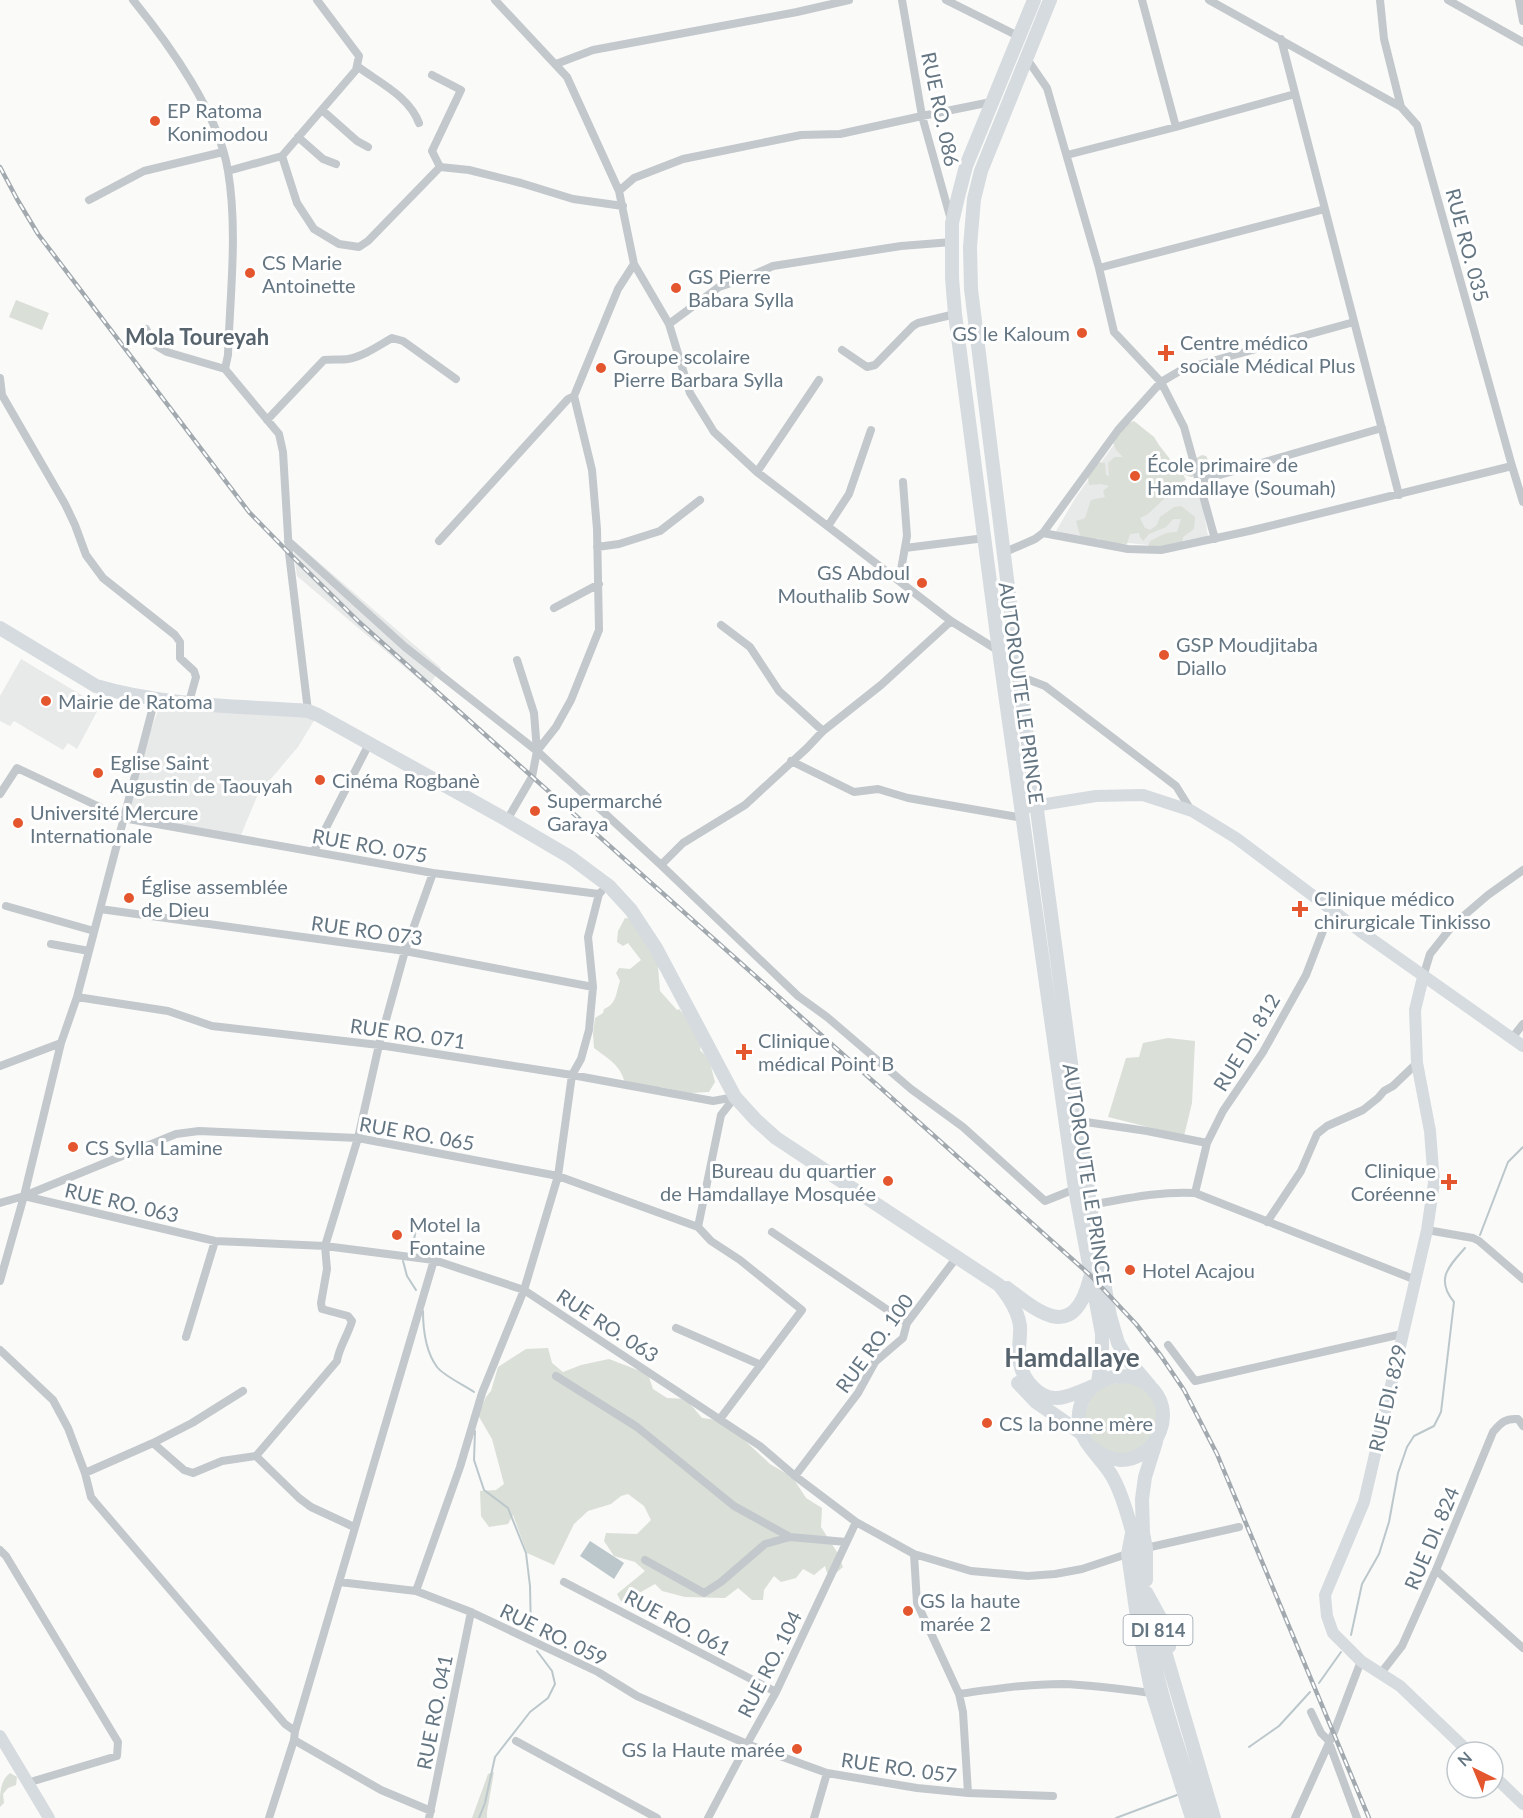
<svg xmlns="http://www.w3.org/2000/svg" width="1523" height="1818" viewBox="0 0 1523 1818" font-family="Lato,sans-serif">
<rect width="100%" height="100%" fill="#fafaf8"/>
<path fill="#e8e9e9" d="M1131,421L1202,501L1208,536L1157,546L1091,539L1059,534L1056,531L1076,497Z
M292,539L441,668L428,687L297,576Z
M21,659L100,706L77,749L68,743L63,750L14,721L10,726L0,721V696Z
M180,704L305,713L315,719L298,747L258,794L241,835L235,836L127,817L150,732L159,708Z"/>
<path fill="#dadfd7" d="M16,300L49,313L42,330L9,317Z
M1134,421L1154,437L1159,445L1177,468L1202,455L1206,456L1213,468L1209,474L1191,477L1183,474L1186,480L1178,483L1179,492L1167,496L1148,514L1140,518L1145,528L1150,530L1157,525L1160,517L1174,507L1181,506L1195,517L1194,529L1183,537L1182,543L1176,550L1148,547L1150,541L1166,533L1177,532L1181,519H1173L1166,527L1149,534L1143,541L1140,537L1139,533L1130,534L1127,544L1105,543L1098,538L1089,544L1082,542L1076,521L1085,518L1091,500L1105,497L1103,491L1109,486L1101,484L1089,485L1088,477L1098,462L1105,463L1106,475L1109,476L1108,463L1115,457H1123L1116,450L1113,442L1127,424Z
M625,918L633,919L660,962L658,966L660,991L677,1010L679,1009L690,1022L701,1045L700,1050L709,1059L715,1082L709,1092L690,1093L660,1087H629C623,1080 624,1078 620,1071C614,1061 603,1055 594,1048L593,1034L595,1018L603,1013L604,1009C617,1004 616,992 620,981L616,973L619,968L630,969L641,960L628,943L623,946L617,942L618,931Z
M1168,1038L1195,1041L1192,1103L1184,1136L1108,1117L1126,1058L1139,1057L1143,1043Z
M548,1348L552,1363L563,1372L581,1365L609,1359L648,1374L653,1389L667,1398L686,1399L702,1418L717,1420L740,1436L770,1464L787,1474L795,1481L806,1498L822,1508L821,1527L837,1552L843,1567L836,1573H827L825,1566L814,1575L803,1569L796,1578L781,1582L774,1576L764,1590L763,1600H752L738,1588L725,1598L685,1597L662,1591L655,1584L639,1593L636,1606L623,1605L617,1594L645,1571L635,1562L614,1556L604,1541L606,1533L637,1534L651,1520L644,1506L628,1494L621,1496L611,1504L588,1511L574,1524L554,1565L527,1553L513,1515L508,1524L489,1527L481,1516L480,1491L496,1490L504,1484L492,1439L478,1415L486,1397L491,1391L498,1367L526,1349Z
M1133,1380L1157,1401L1156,1434L1131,1455C1096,1452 1096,1451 1082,1419L1095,1388Z
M494,1772L487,1812V1818H472L488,1774Z
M10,1773L17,1777L16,1785L8,1788L3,1794L4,1803L0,1807C0,1792 0,1781 10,1773Z"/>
<path fill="#bbc7cb" d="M590,1541L624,1563L614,1579L580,1556Z"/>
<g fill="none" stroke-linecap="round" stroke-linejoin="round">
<path stroke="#bbc7cb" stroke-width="2" d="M1480,1235L1508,1162L1523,1147
M413,1246L416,1228
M403,1261L407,1276L416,1290
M423,1311C423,1329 426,1352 437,1367C444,1376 464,1385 474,1392
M475,1431L474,1460L484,1490L508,1508L526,1553L530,1586L531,1632
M1351,1635L1362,1584L1379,1554L1389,1522L1398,1473L1407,1447L1414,1436L1434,1426L1441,1412L1454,1302C1435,1279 1449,1266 1465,1248
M1319,1683L1341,1652
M1249,1747L1279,1726L1310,1692
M479,1818L485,1803L495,1757L530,1712L548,1698L555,1684L552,1671L537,1651
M1116,1818L1177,1795"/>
<path stroke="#c3c8cc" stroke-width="8" d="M133,0C169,44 219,114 228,171C238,231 230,294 228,355L225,369L279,434L283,452L289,553L308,711
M495,0L567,77L619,191L634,264L669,324L690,393L714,432L757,472L951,621L999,651
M902,0L922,116L951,220
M946,0L1018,36
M1142,0L1176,127
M1209,0L1401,107
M1380,0L1384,39L1401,107L1417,125L1512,466L1523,502
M1448,0L1523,42
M1519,0L1523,21
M1281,39L1399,495
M1027,59L1047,88L1099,268L1114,332L1161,382L1184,427L1215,539
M556,64L593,50L797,12L849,0
M357,66C378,82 409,96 419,123
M432,75L461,90L432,151L440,167
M322,110L357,141L368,147
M298,137L323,159L336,164
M1067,155L1176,127L1295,94
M282,156L297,203L314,229L339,244L359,247L368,241L440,167L469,170L521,183L573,199L623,206
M228,171L282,156L356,70L359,56L317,0
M619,191L634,178L683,159L801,135L840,134L922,116L991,102
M89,200L144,171L223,152
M1099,268L1325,209
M669,324L719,287L746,278L773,266L901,246L952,242
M146,329L155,345L167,352L225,369
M842,350L867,367L875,365L913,326L918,323L955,314
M0,378L2,395L65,504L75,525L86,555L103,578L175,635L180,642V658L194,671L196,677L189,702
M267,420L324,360C332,359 341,360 348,359C364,356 378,346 392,338L403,341L456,379
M757,472L819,380
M1199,481L1382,428
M828,526L849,494L871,430
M1043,533L1128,549L1161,550L1249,531L1512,466
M288,541L405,647L537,751L661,865L798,996L827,1017L911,1089L963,1127L1045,1201L1075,1189
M439,541L568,399L574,396L618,289L634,264
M597,547L619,544L660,531L700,500
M905,548L985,538
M1003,553L1035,539L1043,533L1118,430L1161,382L1183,369L1354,322
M899,581L907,536L903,482
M554,608L599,584
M721,625L750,647L779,691L823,731
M517,660L534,713L537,751
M1019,676L1045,686L1176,786L1191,810
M791,761L854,792L878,789L908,798L1023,818
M0,794L17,768L123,818L433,873L599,894L601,892
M507,820L532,777L537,751L556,727L571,700L599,630L597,529L592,470L574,396
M314,851L369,744
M661,865L683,843L745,805L807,748L823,731L881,685L951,621
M6,906L94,931
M100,909L405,951L593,987
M51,944L89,951
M1423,977L1430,954L1453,925L1488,895L1523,870
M77,997L168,1011L212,1026L379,1045L572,1075L713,1101L735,1097
M1512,1038L1523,1024
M0,1066L61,1043
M1079,1121L1147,1131L1207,1143
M1195,1193L1207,1143L1223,1111L1263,1052L1306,975L1331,910
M24,1196L215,1241L325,1246L434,1260L524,1290L760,1446L795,1476L856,1522L914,1554L971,1571L1028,1576L1055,1574L1082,1569L1127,1554
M0,1203L24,1196L176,1134L199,1131L358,1138L558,1176L698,1227L711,1241L740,1260L802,1310L720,1419
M1090,1205C1125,1199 1159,1191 1195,1193L1416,1280
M1267,1222L1301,1171L1317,1134L1327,1126L1363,1110L1378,1098L1384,1091L1393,1086L1417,1063
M698,1227L721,1115L735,1097
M1427,1230L1473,1238L1479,1241L1523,1279
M772,1232L907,1323
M0,1281L24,1196L61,1043L77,997L155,699
M676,1328L761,1365
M186,1337L215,1241
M1168,1345L1195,1381L1402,1334
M0,1350L53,1400L68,1428L85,1473L91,1497L95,1502L285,1724L295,1731
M556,1376L637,1427L734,1506L790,1537
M153,1443L192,1423L243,1391
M256,1456L299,1498L311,1507L354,1527
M85,1473L153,1443L184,1470L193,1473L222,1461L256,1456L337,1361C339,1347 348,1335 352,1321L348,1316L322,1309L321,1303L327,1269L325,1246L358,1138L379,1045L405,951L433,873
M795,1476L858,1393L875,1362L903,1338L907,1323L957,1257
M1146,1548L1239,1527
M0,1550L6,1556L118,1742L117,1756L27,1783
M914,1554L917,1603L959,1694L963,1712L968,1793
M645,1560L704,1593L721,1582L765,1544L790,1537L846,1542
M1436,1570L1523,1648
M339,1582L416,1591L471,1612L598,1672L637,1696L747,1744L827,1773L917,1788L968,1793L1053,1796
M564,1582L776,1692
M416,1591L460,1467L482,1393L524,1290L558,1176L572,1075L581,1059L589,1030L593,987L588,937L599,894
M1381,1673L1402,1646L1436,1570L1493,1432C1501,1423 1505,1418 1518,1419L1523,1426
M959,1694C993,1689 1028,1684 1062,1684C1092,1685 1122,1689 1151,1693
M1311,1712L1321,1733L1328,1740L1357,1818
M294,1740L381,1790L431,1811
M516,1741L657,1818
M269,1818L294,1740L295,1731L434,1260
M429,1818L471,1612
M708,1818L747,1744L776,1692L856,1522
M814,1818L827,1773
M1295,1818L1334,1732L1361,1661"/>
<path stroke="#d6dbdf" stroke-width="12" d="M1028,807L1096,796L1143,795L1192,811L1236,838L1360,931L1523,1046
M1423,977L1415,1010L1417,1063L1430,1131L1434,1183L1427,1230L1364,1502L1325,1595L1327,1616L1333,1633L1361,1661L1400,1686L1469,1752
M1131,1533L1127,1554L1137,1624L1150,1689L1191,1818
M1147,1592L1164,1623L1170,1647
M0,1736L49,1818
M1493,1775L1523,1804"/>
<path stroke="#d6dbdf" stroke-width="14" d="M1034,0L966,166L958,197L952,223V278L955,314L999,651L1075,1189L1102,1334V1356L1098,1382
M1050,0L981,171L974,199L970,247L971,289L1019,676L1090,1205L1110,1316L1118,1343L1128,1360L1150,1386
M0,628L96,686C164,706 238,706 308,711L318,715L507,820L570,857L609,886L631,910L656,948L735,1097L756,1120L776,1138L999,1285C1009,1297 1018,1310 1020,1326C1021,1338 1017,1351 1020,1363C1023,1380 1039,1399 1057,1398C1069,1397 1082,1391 1093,1386
M1007,1288C1043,1316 1074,1340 1090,1278
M1018,1383L1036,1402L1081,1433
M1091,1447C1100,1453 1108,1459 1120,1460C1158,1460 1179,1409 1148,1385C1119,1363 1075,1385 1079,1422C1081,1444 1102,1458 1112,1476C1121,1491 1126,1510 1131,1527C1134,1537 1135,1548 1136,1558C1140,1585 1143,1612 1149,1639C1161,1700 1182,1759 1201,1818
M1146,1580V1548L1143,1533L1142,1499L1145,1477L1156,1442
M1151,1604L1214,1818"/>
<defs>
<path id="rail" d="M0,167L17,199L38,234L249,512L289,553L359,622L1090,1275L1136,1324L1161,1356L1184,1390L1217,1454L1369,1818"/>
</defs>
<use href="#rail" stroke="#a2aab0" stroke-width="4.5"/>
<use href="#rail" stroke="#fff" stroke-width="2" stroke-dasharray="7" stroke-linecap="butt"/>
</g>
<g fill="#e4572e" stroke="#fff" stroke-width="2">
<circle cx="155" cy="121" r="6"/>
<circle cx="250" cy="273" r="6"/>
<circle cx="676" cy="288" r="6"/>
<circle cx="1082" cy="333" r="6"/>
<path d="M1163 344h6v6h6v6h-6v6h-6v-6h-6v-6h6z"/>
<circle cx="601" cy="368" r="6"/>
<circle cx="1135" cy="476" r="6"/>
<circle cx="922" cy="583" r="6"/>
<circle cx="1164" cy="655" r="6"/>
<circle cx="46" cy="701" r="6"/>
<circle cx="98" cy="773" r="6"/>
<circle cx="320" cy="780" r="6"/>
<circle cx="535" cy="811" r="6"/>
<circle cx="18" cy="823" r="6"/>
<circle cx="129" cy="898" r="6"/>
<path d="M1297 900h6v6h6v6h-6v6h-6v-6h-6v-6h6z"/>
<path d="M741 1043h6v6h6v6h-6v6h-6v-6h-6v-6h6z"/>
<circle cx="73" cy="1147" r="6"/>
<circle cx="888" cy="1181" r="6"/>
<path d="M1446 1173h6v6h6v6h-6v6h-6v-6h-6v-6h6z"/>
<circle cx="397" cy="1235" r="6"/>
<circle cx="1130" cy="1270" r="6"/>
<circle cx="987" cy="1423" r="6"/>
<circle cx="908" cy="1611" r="6"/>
<circle cx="797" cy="1749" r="6"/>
</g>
<g text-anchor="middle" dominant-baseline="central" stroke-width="6" stroke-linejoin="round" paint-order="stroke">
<rect fill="#fff" stroke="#939fa8" stroke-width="1.5" x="1123.5" y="1615" width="69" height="30" rx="4.5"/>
<g font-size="18" font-weight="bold" fill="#657683">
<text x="1158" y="1630">DI 814</text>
</g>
<g font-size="20" fill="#657683" stroke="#fff">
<text transform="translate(941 109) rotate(78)">RUE RO. 086</text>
<text transform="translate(1468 245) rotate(75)">RUE RO. 035</text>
<text transform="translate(1022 693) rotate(82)">AUTOROUTE LE PRINCE</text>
<text transform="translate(370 845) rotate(10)">RUE RO. 075</text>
<text transform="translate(367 930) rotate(8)">RUE RO 073</text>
<text transform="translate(408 1033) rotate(8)">RUE RO. 071</text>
<text transform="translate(1246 1042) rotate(-59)">RUE DI. 812</text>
<text transform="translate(417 1133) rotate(10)">RUE RO. 065</text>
<text transform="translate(1088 1174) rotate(81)">AUTOROUTE LE PRINCE</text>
<text transform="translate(122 1202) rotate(13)">RUE RO. 063</text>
<text transform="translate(608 1325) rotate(33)">RUE RO. 063</text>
<text transform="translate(874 1343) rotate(-54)">RUE RO. 100</text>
<text transform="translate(1387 1398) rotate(-77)">RUE DI. 829</text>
<text transform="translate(1431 1538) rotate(-67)">RUE DI. 824</text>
<text transform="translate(678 1622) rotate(28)">RUE RO. 061</text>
<text transform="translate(554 1634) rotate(26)">RUE RO. 059</text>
<text transform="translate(769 1664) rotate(-63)">RUE RO. 104</text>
<text transform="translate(434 1712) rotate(-79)">RUE RO. 041</text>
<text transform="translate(899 1767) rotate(8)">RUE RO. 057</text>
</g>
<g font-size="20" fill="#657683" stroke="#fff" text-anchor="start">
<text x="167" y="110">EP Ratoma<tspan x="167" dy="23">Konimodou</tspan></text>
<text x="262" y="262">CS Marie<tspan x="262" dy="23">Antoinette</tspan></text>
<text x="688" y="276">GS Pierre<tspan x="688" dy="23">Babara Sylla</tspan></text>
<text x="1070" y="333" text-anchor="end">GS le Kaloum</text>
<text x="1180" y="342">Centre médico<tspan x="1180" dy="23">sociale Médical Plus</tspan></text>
<text x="613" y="356">Groupe scolaire<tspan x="613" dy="23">Pierre Barbara Sylla</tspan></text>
<text x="1147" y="464">École primaire de<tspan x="1147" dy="23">Hamdallaye (Soumah)</tspan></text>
<text x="910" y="572" text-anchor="end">GS Abdoul<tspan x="910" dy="23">Mouthalib Sow</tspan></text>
<text x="1176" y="644">GSP Moudjitaba<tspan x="1176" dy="23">Diallo</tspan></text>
<text x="58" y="701">Mairie de Ratoma</text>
<text x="110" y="762">Eglise Saint<tspan x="110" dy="23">Augustin de Taouyah</tspan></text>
<text x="332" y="780">Cinéma Rogbanè</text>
<text x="547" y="800">Supermarché<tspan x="547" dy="23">Garaya</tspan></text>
<text x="30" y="812">Université Mercure<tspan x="30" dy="23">Internationale</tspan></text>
<text x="141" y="886">Église assemblée<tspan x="141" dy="23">de Dieu</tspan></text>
<text x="1314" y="898">Clinique médico<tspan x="1314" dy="23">chirurgicale Tinkisso</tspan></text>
<text x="758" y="1040">Clinique<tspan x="758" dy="23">médical Point B</tspan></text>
<text x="85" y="1147">CS Sylla Lamine</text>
<text x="876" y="1170" text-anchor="end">Bureau du quartier<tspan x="876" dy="23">de Hamdallaye Mosquée</tspan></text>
<text x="1436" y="1170" text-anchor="end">Clinique<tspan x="1436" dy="23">Coréenne</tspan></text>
<text x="409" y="1224">Motel la<tspan x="409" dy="23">Fontaine</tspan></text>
<text x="1142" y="1270">Hotel Acajou</text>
<text x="999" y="1423">CS la bonne mère</text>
<text x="920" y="1600">GS la haute<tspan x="920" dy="23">marée 2</tspan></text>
<text x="785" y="1749" text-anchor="end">GS la Haute marée</text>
</g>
<g font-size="22" font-weight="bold" fill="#57646e" stroke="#fff">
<text x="197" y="336">Mola Toureyah</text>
</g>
<g font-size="26" font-weight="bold" fill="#57646e" stroke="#fff">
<text x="1072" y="1357">Hamdallaye</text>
</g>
</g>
<g transform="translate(1475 1770) rotate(317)"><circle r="28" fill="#ffffff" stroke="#c1c8cd" stroke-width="1.5"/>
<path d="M0-4.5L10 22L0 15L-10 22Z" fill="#e4572e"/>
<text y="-9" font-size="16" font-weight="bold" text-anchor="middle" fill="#657683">N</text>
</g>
</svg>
